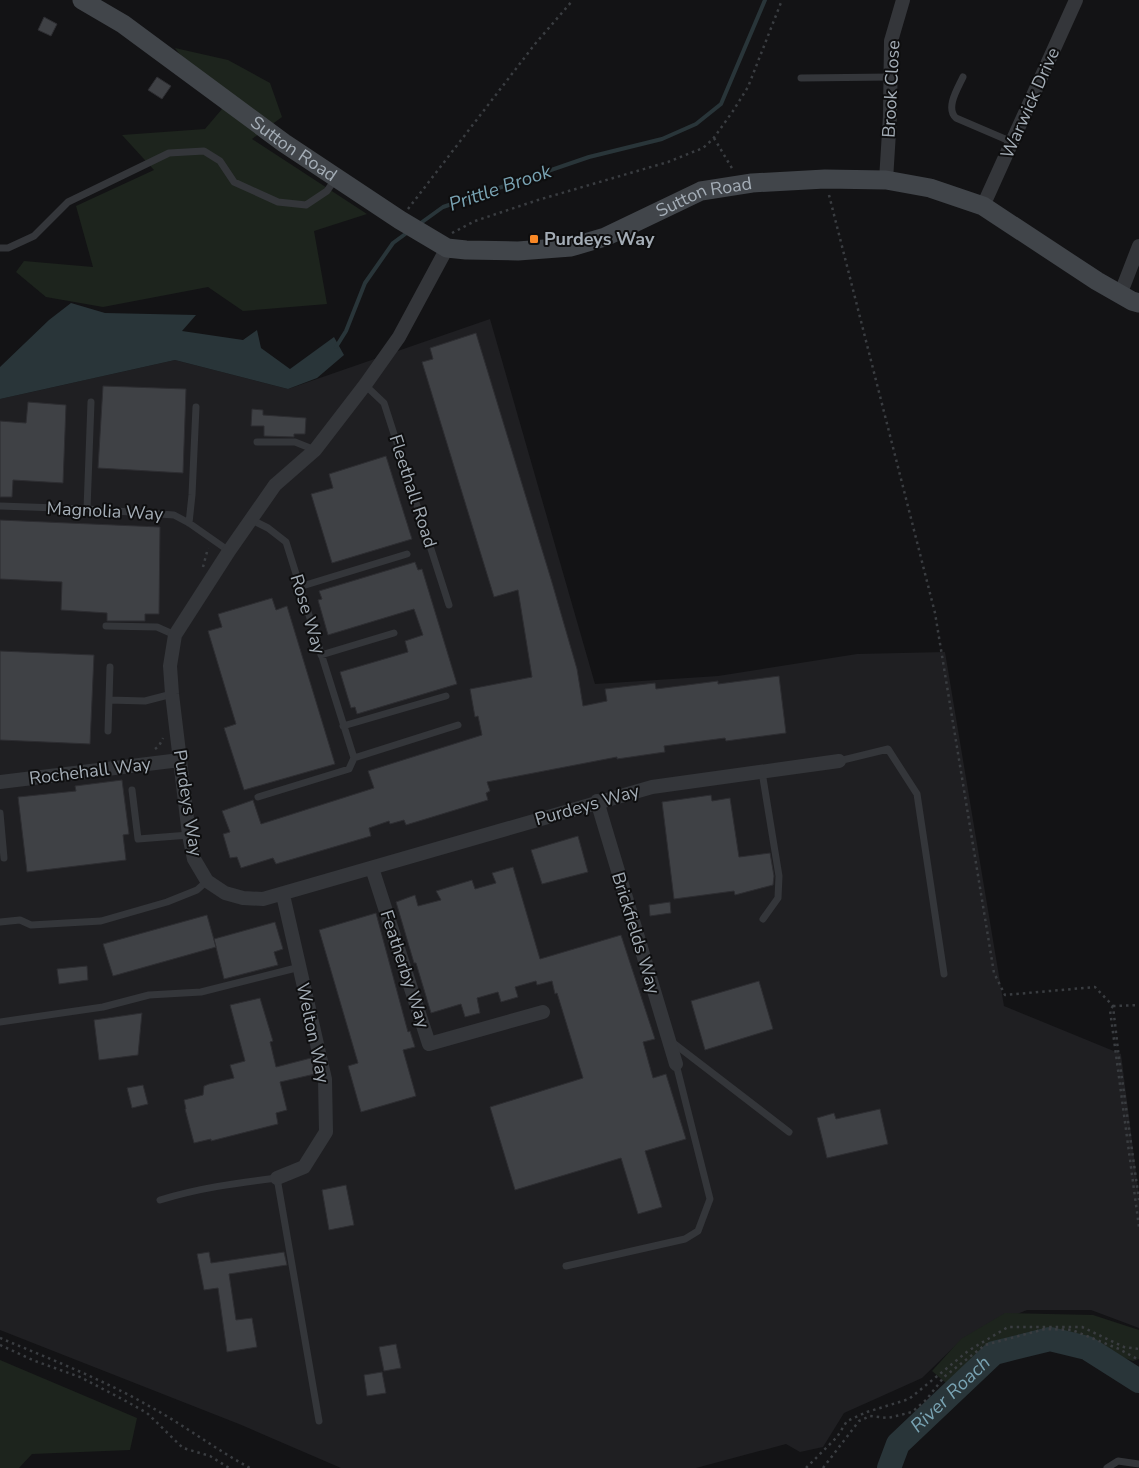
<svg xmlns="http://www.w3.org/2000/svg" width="1139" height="1468" viewBox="0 0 1139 1468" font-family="'Nunito Sans',sans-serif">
<rect width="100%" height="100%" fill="#131315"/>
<path fill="#1f1f22" d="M490,319L595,684L718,676L857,654L945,652L1004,1006L1121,1054L1139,1196V1328L1091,1310H1027L993,1324L955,1346L922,1378L844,1413L823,1447L800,1452L786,1444L696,1468H341L239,1424L0,1330V399L175,360L288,389Z"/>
<path fill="#1d241d" d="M175,48L228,60L270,83L282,117L252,139L367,214L314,231L327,304L243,311L208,287L103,307L46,297L16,272L24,261L93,267L76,206L154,170L122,135L205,129L222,109Z
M1005,1313L1093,1315L1139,1330V1359L1133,1361L1069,1339L1030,1340L1002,1346L969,1365L947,1384L932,1371L961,1339Z
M0,1360L137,1418L130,1450L32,1454L19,1468H0Z"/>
<path fill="#293539" d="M71,303L105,313L196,315L182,331L243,340L257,330L261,348L290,369L334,337L344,355L317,378L288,389L175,360L0,399V367L49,320Z"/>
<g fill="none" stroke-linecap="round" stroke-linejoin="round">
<path stroke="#293539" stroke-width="4" d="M418,225L443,207L589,157L662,139L696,124L721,104L765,0
M336,347L346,331L365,283L393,243L408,232"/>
<path stroke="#293539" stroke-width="24" id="s1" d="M889,1468L898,1444L994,1353L1050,1339L1087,1348L1139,1381"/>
</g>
<path fill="#3f4145" stroke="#2d2d31" d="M44,17L57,24L51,36L38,30Z
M157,77L171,86L162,99L148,90Z
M476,333L551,579L577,669L583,706L607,701L605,689L655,683L656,689L718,681V684L779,676L786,733L726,741L725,738L664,746L665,752L617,759V757L487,782L490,791L486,793L488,800L406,825L404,820L390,824L389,821L369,828L371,836L276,864L273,858L241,868L237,857L230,858L223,834L230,832L222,811L253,800L261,824L374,788L368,771L482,735L478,716L475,717L470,689L532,677L518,590L494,597L422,362L433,359L430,348Z
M103,386L186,389L183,473L98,468Z
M28,402L66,405L63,483L13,480L12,497H0V421L26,423Z
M252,409L263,410V415L306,418L305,434H294V437L264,436V426H251Z
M386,456L412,539L332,563L311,494L333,488L329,474Z
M0,520L160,527L159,614H145V621H107V613L61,610L62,582L0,579Z
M415,562L418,570L422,569L457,684L357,714L355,707L351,708L340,672L408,652L405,641L423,635L414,609L328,635L318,600L322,599L319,591Z
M272,598L276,610L287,606L335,764L244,790L224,728L236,724L208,631L222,627L218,614Z
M0,651L94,655L90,744L0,740Z
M122,780L129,834L123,835L126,860L27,872L18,797L76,791L75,786Z
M711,795L712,801L730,798L739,857L770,853L774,876L773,885L735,895L734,891L674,899L662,802Z
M578,836L588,872L542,884L531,850Z
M513,867L540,959L621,935L655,1039L643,1042L653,1078L666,1074L686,1139L645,1151L662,1207L638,1214L621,1158L515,1190L490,1107L583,1078L557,993L555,994L552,981L537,985L536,981L515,987L518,997L501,1002L498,992L477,998L480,1013L465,1017L461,1004L431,1013L416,963H414L396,902L415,895L418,906L441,900L436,891L472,880L475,889L496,883L492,873Z
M670,902L671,913L650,916L649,905Z
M376,913L408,1032L410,1031L415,1047L403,1050L416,1096L361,1112L348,1066L358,1063L319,930Z
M207,915L216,947L113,976L103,944Z
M275,922L283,949L274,952L278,965L224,979L214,939Z
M87,966L88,980L59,984L57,969Z
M759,981L773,1029L705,1050L691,1001Z
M260,998L273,1041L270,1042L276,1067L311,1058L315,1074L280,1082L287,1110L276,1113L278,1124L211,1141V1139L194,1143L185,1109H186L184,1100L203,1095L204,1086L209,1084L234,1078L230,1065L245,1061L230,1005Z
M142,1013L138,1055L99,1060L94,1020Z
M143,1085L148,1104L132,1108L127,1088Z
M880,1109L888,1144L827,1158L817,1118L834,1113L836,1119Z
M346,1185L354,1225L329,1230L322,1190Z
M209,1252L211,1263L284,1252L287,1265L229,1274L236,1320L252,1318L257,1347L227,1352L218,1288L204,1290L197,1254Z
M396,1344L401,1368L384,1371L379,1347Z
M382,1372L386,1393L367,1396L364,1375Z"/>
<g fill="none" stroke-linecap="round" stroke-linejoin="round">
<path stroke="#3a3d41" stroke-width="2.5" stroke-dasharray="2.5 4" stroke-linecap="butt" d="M714,138L733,170
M829,195L935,613L994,973L1005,995L1095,987L1113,1006L1118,1050L1139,1200
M408,209L535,44L573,0
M452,233L475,221L538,200L668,162L703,148L713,139L733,111L748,87L782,0
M203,567L208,548
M155,749L159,746L163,738
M1113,1006L1110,1010L1139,1227
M1113,1006L1139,1005
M0,1338C50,1359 102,1379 149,1406C184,1425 215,1449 250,1468
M0,1345L35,1361L80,1377L124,1400L147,1413L183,1448L210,1456L229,1468
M806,1468L837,1437L847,1421L867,1412L909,1399L968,1351L1008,1327H1082L1124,1347L1139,1349
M823,1468L859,1421L870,1416L888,1418L912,1412L926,1400L944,1377L985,1345L1045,1329L1072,1330L1119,1349L1139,1360"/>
<path stroke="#34363a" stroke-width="7" d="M963,77C958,88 945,108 956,118L1012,142
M801,78L891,77
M0,248H8L34,236L68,202L169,153L204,151L220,161L234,182L278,202L306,205L327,191L336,178
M365,385L384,403L449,605
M257,442H295L315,450
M0,506L87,509L174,515L189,523L229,551
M87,509L91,402
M250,519L268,528L286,542L354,758L349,769L258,797
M189,523L192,495L196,407
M299,587L407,554
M106,626L157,627L175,635
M321,655L394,633
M109,700L145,701L172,694
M343,726L446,696
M108,731L110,667
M354,758L458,725
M839,761L888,749L917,794L944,974
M762,772L779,876L778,898L763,919
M132,790L138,839L189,835
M0,813L4,858
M0,922L20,920L31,925L101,921L167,902L197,890L207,881
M0,1022L103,1007L149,995L201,992L300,967
M672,1042L789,1132
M160,1200C199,1188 236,1183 277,1178L319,1421
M566,1266L685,1239L698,1231L710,1199L676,1064
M1107,1468L1118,1461L1139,1464"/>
<path stroke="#34363a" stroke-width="14" d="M886,180L890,116L891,41L903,0
M983,206L1076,0
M447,248L399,337L365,385L315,450L275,485L229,551L175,635L170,666L172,694L189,835L194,859L207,881L225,893L243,898L263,899L652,787L839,761
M1120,295L1139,246
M0,782L180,760
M597,801L676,1064
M372,868L429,1044L543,1012
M277,1178L304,1167L326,1132L325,1079L283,895"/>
<path stroke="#41454a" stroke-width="19" id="s2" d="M82,0L123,24L284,143L400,220L447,248L466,250L518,251L571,247L605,237L701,191L752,183L825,179L886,180L930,188L983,206L1097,281L1132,301L1139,303"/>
</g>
<rect fill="#f98826" stroke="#0e0e0f" stroke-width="2" x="529" y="234" width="10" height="10" rx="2.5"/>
<g text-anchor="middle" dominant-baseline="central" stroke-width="4" stroke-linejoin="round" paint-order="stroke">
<g font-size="18" fill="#a4adb6" stroke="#0e0e0f">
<text transform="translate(891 89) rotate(-87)">Brook Close</text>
<text transform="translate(1030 103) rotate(-66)">Warwick Drive</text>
<text stroke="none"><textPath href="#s2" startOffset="259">Sutton Road</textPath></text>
<text stroke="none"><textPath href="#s2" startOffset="709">Sutton Road</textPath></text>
<text transform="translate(413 491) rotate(72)">Fleethall Road</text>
<text transform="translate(105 511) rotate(3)">Magnolia Way</text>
<text transform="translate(308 614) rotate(73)">Rose Way</text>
<text transform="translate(90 771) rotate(-7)">Rochehall Way</text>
<text transform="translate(188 803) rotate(81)">Purdeys Way</text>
<text transform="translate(587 805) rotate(-16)">Purdeys Way</text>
<text transform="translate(636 933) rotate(73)">Brickfields Way</text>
<text transform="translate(405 969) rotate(72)">Featherby Way</text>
<text transform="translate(313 1033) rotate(78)">Welton Way</text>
</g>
<g font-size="18" font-weight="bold" fill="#a4adb6" stroke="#0e0e0f" text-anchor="start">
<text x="544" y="239">Purdeys Way</text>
</g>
<g font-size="19" font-style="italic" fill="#79a3b3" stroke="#0e0e0f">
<text transform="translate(500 188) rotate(-19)">Prittle Brook</text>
<text stroke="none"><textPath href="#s1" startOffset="98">River Roach</textPath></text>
</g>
</g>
</svg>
